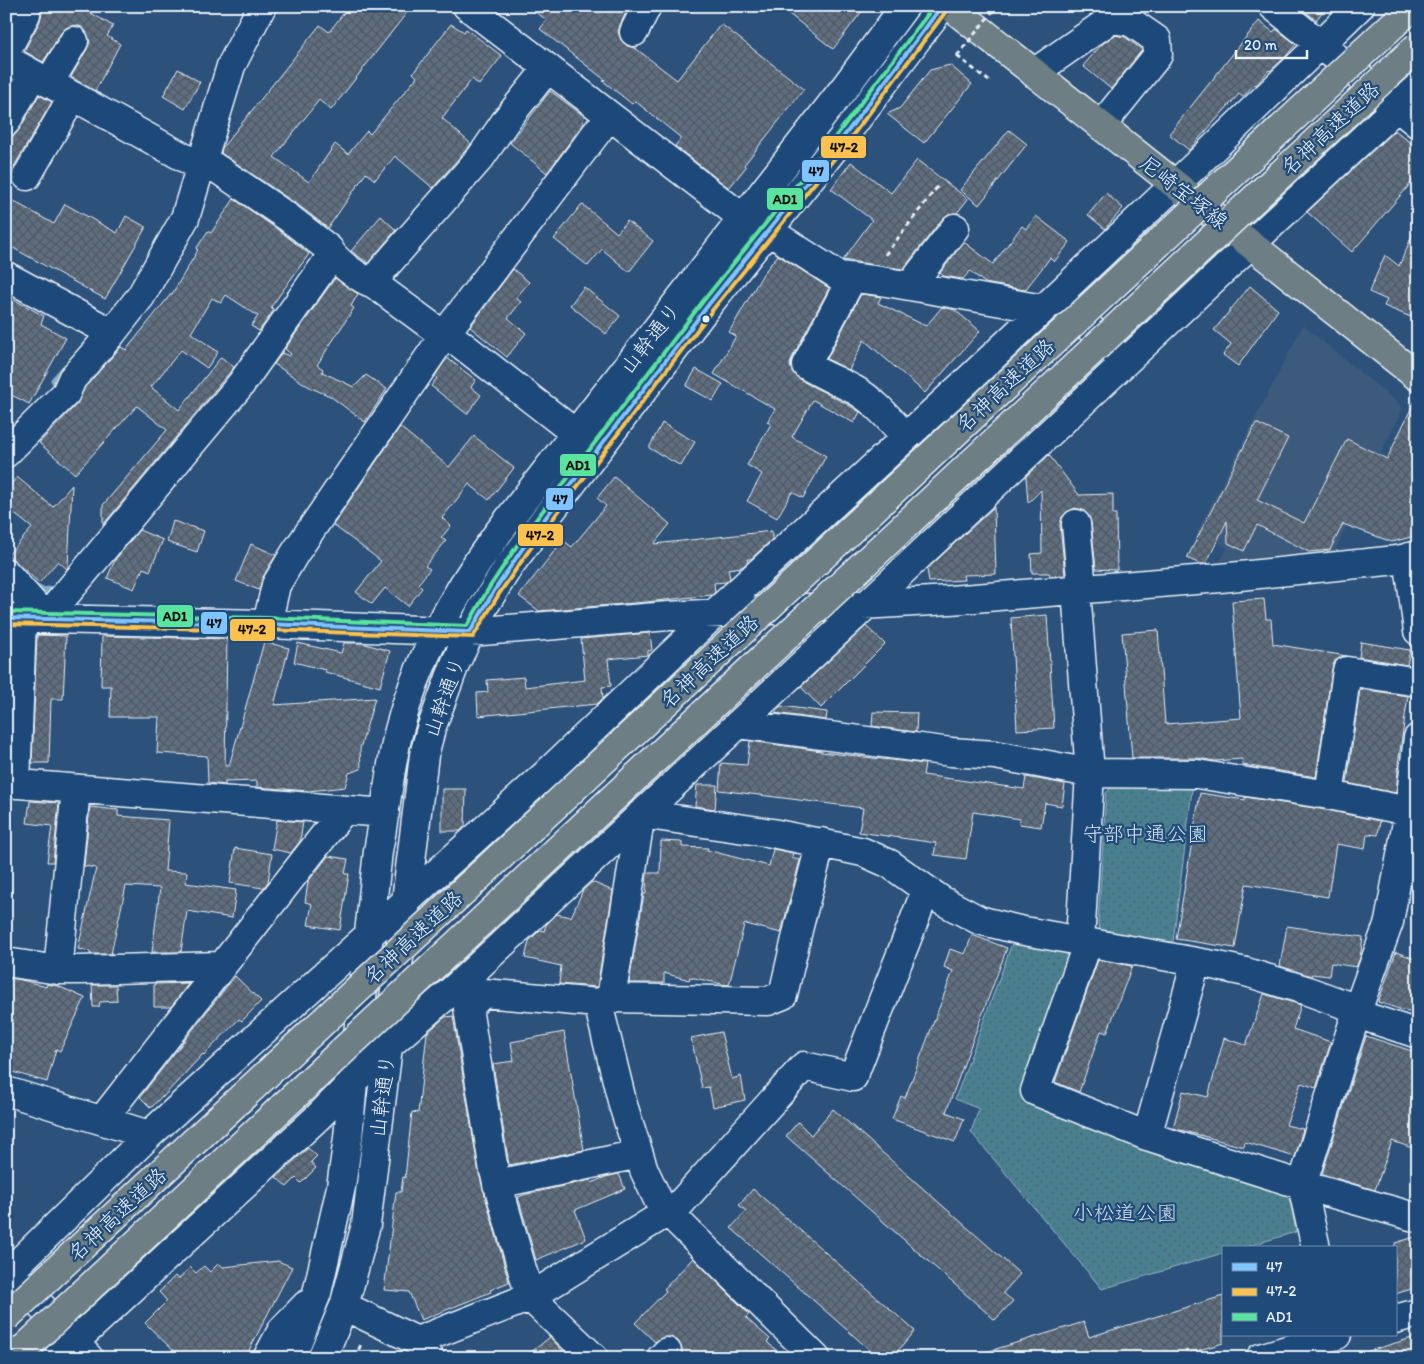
<svg xmlns="http://www.w3.org/2000/svg" width="1424" height="1364" viewBox="0 0 1424 1364" font-family="Itim,'Klee One',sans-serif">
<defs>
<pattern id="park-dots" width="8" height="8" patternUnits="userSpaceOnUse" patternTransform="scale(1.25)"><rect width="8" height="8" fill="#4a7f8e"/><path d="M2 2h.1M6 6h.1" fill="none" stroke="#48666f" stroke-width="1.8" stroke-linecap="round"/></pattern>
<pattern id="building-cross-hatch" width="8" height="8" patternUnits="userSpaceOnUse" patternTransform="scale(1.25)"><rect width="8" height="8" fill="#5f6e7f"/><path d="M0 0l8 8M0 8l8-8" fill="none" stroke="#515962"/></pattern>
</defs>
<rect width="100%" height="100%" fill="#2c517b"/>
<filter id="ink" filterUnits="userSpaceOnUse"><feTurbulence type="fractalNoise" baseFrequency=".02" numOctaves="2"/><feDisplacementMap in="SourceGraphic" scale="10" xChannelSelector="R" yChannelSelector="G"/><feConvolveMatrix kernelMatrix="1 2 1 2 8 2 1 2 1" color-interpolation-filters="sRGB"/></filter>
<g filter="url(#ink)">
<path fill="#3b5a7c" d="M1303,325L1403,407L1334,553L1220,561L1227,548L1197,532Z"/>
<path fill="url(#park-dots)" stroke="#99b8c3" d="M1193,782L1173,942L1102,933L1098,924L1106,793L1116,783Z
M1014,938L1069,948L1075,958L1023,1100L1169,1157L1279,1187L1290,1201L1296,1232L1242,1248H1223V1253L1102,1289L971,1132L979,1109L955,1099Z"/>
<g fill="none" stroke-linecap="round" stroke-linejoin="round">
<path stroke="#87acc4" stroke-width="7" d="M1295,6L1314,21
M61,390L54,380L64,369
M32,585C42,593 48,591 59,587"/>
</g>
<path fill="url(#building-cross-hatch)" stroke="#e8f1f8" d="M40,6H79L113,26L107,36L120,44L95,91L71,77L87,49L90,42L87,33L82,27L74,25L66,28L61,33L43,62L24,51L40,21L42,13Z
M349,6H412L331,110L319,100L274,157L309,182L335,144L348,154L367,131L370,134L417,77L413,73L451,24L464,32L466,29L502,56L479,85L472,79L442,118L471,144L433,188L395,156L375,180L366,173L328,228L298,205L221,153L222,148L320,25L329,32Z
M526,6H629L620,25L618,32L621,40L627,46L635,48L677,80L721,24L804,89L744,165L746,167L729,188L675,146L681,138L635,101L632,104L603,81L605,80L540,29L547,20Z
M779,6H866L833,49Z
M1298,6H1327L1316,20Z
M1259,21L1273,32L1276,29L1296,44L1286,56L1270,71L1269,70L1256,85L1254,84L1243,97L1239,94L1189,150L1169,134Z
M1115,35L1125,37L1142,50L1111,89L1083,66L1101,45Z
M950,65L972,84L924,143L887,114L900,108L930,70Z
M178,69L200,82L185,109L163,96Z
M550,91L584,116L583,124L547,173L510,143Z
M39,95L52,102L13,168L11,176L13,183L6,196V138L14,136L19,130Z
M1009,130L1027,144L979,205L960,190Z
M1395,130L1418,149V175L1352,252L1307,212Z
M917,160L968,199L957,213L949,214L943,218L903,269L843,260L872,220L831,189L851,162L891,193Z
M1106,193L1123,208L1105,229L1088,215Z
M6,197L54,224L65,204L117,233L126,216L146,227L105,299L6,244Z
M234,199L280,231L309,254L271,307L274,310L259,331L251,326L258,316L226,295L221,303L212,298L191,333L218,352L207,368L181,350L151,387L179,410L221,357L234,367L103,525V505L167,430L137,406L75,474L39,443L77,404L85,387L121,347L126,350L171,294H172L198,250L196,249L208,231L211,233Z
M582,204L617,233L627,221L653,241L629,272L602,249L588,266L554,239Z
M381,216L396,230L368,263L351,251Z
M1036,216L1070,242L1054,262L1050,258L1025,290L985,283L970,271L963,279L944,276L940,273L964,242L993,264L1022,226L1026,229Z
M1418,222V320L1384,306L1387,300L1369,292L1385,255L1399,266Z
M778,255L829,288L792,358L790,365L792,372L804,382L847,404L860,412L854,423L813,400L792,437L826,456L803,498L792,492L777,518L747,501L762,474L747,465L771,424L767,422L775,409L714,374L736,336L729,332L763,274Z
M513,269L529,282L516,298L521,302L508,318L526,333L507,357L470,327Z
M335,278L358,294L351,306L354,308L317,365L323,369L322,372L354,387L366,375L387,389L365,422L330,396L311,388L274,364L282,353L289,356L291,354L285,349Z
M1250,286L1278,310L1238,366L1223,355L1231,344L1214,330Z
M584,287L620,316L606,334L570,305Z
M861,294L881,297L878,303L926,326L942,307L955,310L980,331L925,393L864,340L849,370L827,359Z
M6,295L44,316L41,324L66,338L29,404L6,392Z
M447,358L476,380L471,387L481,395L467,414L431,386L437,378L435,376Z
M696,369L723,384L713,401L686,386Z
M1418,394V525L1411,537L1392,542L1343,524L1330,550L1309,552L1257,525L1244,551L1228,543L1227,521L1206,564H1200L1187,558L1256,423L1288,438L1257,500L1304,523L1347,439L1387,459Z
M662,423L695,442L681,466L649,448Z
M400,427L449,467L474,436L514,468L489,500L469,484L442,518L451,526L441,538L446,541L425,566L430,569L418,584L422,588L408,606L385,588L372,604L356,592L381,561L333,525Z
M1049,455L1079,495L1113,494V514H1116L1117,570L1096,569L1091,522L1088,515L1083,510L1075,508L1067,512L1062,517L1060,525L1065,575L1050,576L1049,573H1032L1031,554L1042,553L1041,490L1028,503L1026,476Z
M17,477L53,507L72,485L68,567L67,569L58,561L39,583L8,555L32,528L6,507V490Z
M614,477L670,524L654,544L772,531V539L751,559H747L748,562L742,567L728,569L730,578L726,582L714,583L715,592L712,595L646,602L539,611L519,596L563,540L572,547L606,506L597,498Z
M994,507L996,574L963,575L964,580L929,582L927,569Z
M173,521L204,531L197,552L167,542Z
M139,530L163,540L150,571L143,568L134,589L107,578L115,560Z
M251,544L276,555L263,577L259,590L236,581Z
M1264,599L1266,619H1271L1273,644L1347,656L1341,657L1335,661L1332,669L1316,777L1243,765L1242,759L1215,761L1197,758H1132L1122,633L1158,630L1165,724L1241,718L1232,601Z
M1047,615L1054,728L1017,730L1011,618Z
M866,626L885,644L821,708L801,687Z
M650,633L652,650L648,651V655L608,659L611,686L602,687L603,698L597,704L478,716L477,693L488,692L487,680L524,677L525,687L585,680L581,639Z
M37,635L66,636L63,699H51L49,763H32Z
M102,636L227,639L225,766H229L264,642L289,648L274,705L375,698L360,749L361,769L349,773L345,787L309,791L257,787V781L225,782V785L208,783L207,756L157,753L159,717H110L111,686H101Z
M1361,642L1410,650L1407,665L1359,657Z
M298,643L341,653L344,643H362L390,651L380,687L325,672V670L294,662Z
M1360,689L1408,696L1397,771H1398L1396,793L1347,783Z
M781,706L827,712L826,720L775,713Z
M873,712L917,713L916,732L872,726Z
M750,741L821,751V752L925,764L923,775L1024,789L1026,777L1065,784L1062,806L1045,803L1041,827L1019,824L1020,819L973,812L966,859L934,855L936,843L859,832L863,808L719,790L721,763L747,765Z
M697,785H717L715,809L695,806Z
M442,789H466L465,826L460,831H442Z
M1200,793L1245,800V797L1326,810L1380,821L1378,835L1367,834L1365,849L1336,844L1328,897L1246,884L1235,948L1176,939Z
M30,801L59,803L53,862H47L52,826L27,823Z
M90,807L118,810V816L169,820L165,871L187,872L186,883L236,890L232,918L187,911L181,952H152L160,888L126,886L111,954H90V951L78,949L96,868L84,866Z
M277,820L303,822L300,841L291,853L272,849Z
M661,841L682,842V847L708,848L707,850L769,866L773,849L793,853L792,858L800,860L781,933L746,924L744,925L729,985L722,984L690,977L689,980L664,973V983H629L644,894H646L647,873H660Z
M235,848L272,854L268,882L263,888L230,883Z
M328,856L348,859L345,874H349L340,930L308,925L312,904L305,902L308,882Z
M592,882L613,891L597,987L559,984L561,966L525,958L529,941L540,930L544,931L546,925L557,914L571,917L583,890Z
M1287,926L1363,937L1360,958L1356,967L1331,963L1329,976L1312,974L1311,976L1280,966Z
M972,935L1007,948L946,1112L964,1119L955,1142L892,1119L901,1096L905,1098L953,971L944,967L950,949L965,954Z
M1396,952L1418,960V1015L1378,1002Z
M1098,960L1132,966L1107,1033L1101,1031L1079,1092L1055,1082Z
M235,976L261,1001L242,1021L239,1019L204,1055L203,1054L163,1097L162,1096L151,1108L140,1097Z
M10,978L26,981L46,987L47,984L58,986L85,998L60,1051L56,1049L47,1082L6,1070V979L10,980Z
M189,983L171,1007H154V984Z
M92,985H116L117,1001L100,1002L99,1007H93Z
M1264,994L1301,1005L1293,1029L1331,1042L1316,1088L1301,1083L1286,1125L1303,1129L1295,1157L1245,1142L1244,1147L1173,1128L1183,1091L1208,1097L1224,1038L1246,1045Z
M453,1016L479,1174L509,1282L490,1290L491,1292L421,1320L409,1292L384,1290L396,1192H401L403,1177L405,1178L412,1112L418,1113L427,1033L445,1017Z
M564,1032L584,1150L509,1165L493,1064L514,1061L511,1042Z
M721,1032L732,1079L741,1076L745,1100L713,1107L709,1087L702,1088L691,1038Z
M1366,1036L1418,1053V1150L1392,1141L1375,1190L1322,1174Z
M833,1109L1020,1274L1003,1293L1013,1301L995,1320L786,1136L798,1122L811,1135Z
M308,1148L317,1156L311,1162L316,1168L301,1183L296,1178L287,1187L276,1177Z
M619,1174L625,1189L575,1210L586,1239L536,1260L518,1197L527,1194L591,1180L592,1183L605,1177Z
M753,1189L915,1331L892,1358H879L731,1228L746,1211L739,1205Z
M1418,1236V1287L1395,1294V1243Z
M693,1258L749,1314L746,1318L770,1339L767,1342L785,1358H681L682,1348L678,1341L671,1337H663L655,1342L635,1323L666,1291L664,1289Z
M278,1261L292,1267L245,1358H181L145,1323L167,1301L159,1292L175,1276L179,1279L190,1267L196,1273L204,1266L210,1272L219,1263L223,1267Z
M1223,1296V1343L1173,1358H983V1353L1084,1322L1089,1337Z
M1418,1336V1358H1363V1353Z
M550,1337L569,1358H524Z"/>
<g fill="none" stroke-linecap="round" stroke-linejoin="round">
<defs>
<path id="minor" d="M467,6L743,218
M1273,6L1418,124
M634,32L647,6
M6,51L26,14
M6,59L192,162L213,166L289,218L329,249C336,262 360,279 374,284L435,329L458,342L575,433
M1034,73L1111,19L1131,22L1157,40L1158,55L1101,126
M49,83L74,41
M6,122L33,74
M27,176L73,96
M769,231L839,276L881,281L1043,309
M6,276L112,333
M852,278L806,365C822,375 838,381 855,390C875,401 891,421 906,437
M374,284L382,270L481,157L507,119L548,68
M910,286L955,228
M1062,300L1120,358
M6,453L66,393L72,379L112,333L141,296L185,218L231,66L262,6
M1076,524L1082,589
M1408,557L1418,631
M6,573L46,618L241,384L332,255
M1076,590L1090,773L1080,941
M6,618L267,624L470,632L669,616L950,600L1220,578L1397,560L1418,555
M267,624L276,585L295,553L445,334L609,116
M738,724L951,752L995,755L1090,773L1197,774L1329,795L1418,813
M6,783L385,813
M16,784L22,618
M1329,795L1347,671L1418,682
M1088,942L1035,1091L1147,1136L1302,1185L1418,1218
M6,962L58,970H80L222,966
M58,970L76,789
M611,998L641,814L772,833L863,852L890,864L941,900L979,920L1019,930L1213,965L1246,972L1305,990L1346,1005L1369,1018L1418,1034
M598,1003L623,1105L644,1170L658,1200L668,1212L816,1358
M6,1091L149,1135
M102,1120L344,810
M1147,1136L1196,962
M497,1184L639,1154
M1316,1248L1302,1185L1357,1011L1389,922L1409,811L1418,738
M6,1275L149,1135L546,774L714,614L968,380L1198,163L1360,6
M15,1278L89,1358
M344,1306L417,1341L430,1358
M1395,1319L1418,1313
M417,1341L530,1297L679,1205L804,1066L853,1077L926,890
M57,1358L319,1116L389,1045L457,986L891,582L1418,87
M267,1358L282,1330L306,1305
M291,1358L317,1293L341,1187L348,1138L354,1071L378,851C386,811 389,770 399,730C417,660 455,592 498,533L848,83L905,6
M322,1358L344,1306L366,1225L424,755L431,729L455,664L481,611L509,566L709,304L841,140L942,6
M594,1358L530,1297L494,1171L468,1008L483,993L598,1003L611,998L768,1001L783,995L799,926L821,842
M661,1358L667,1352
M1260,1358L1337,1335"/>
<path id="major" d="M950,6L1418,377"/>
</defs>
<use href="#minor" stroke="#e8f1f8" stroke-width="31"/>
<use href="#major" stroke="#e8f1f8" stroke-width="31"/>
<path stroke="#e8f1f8" stroke-width="3" stroke-dasharray="5 4" stroke-linecap="butt" d="M957,56L989,81
M885,255L938,186
M355,1358L362,1342"/>
<use href="#minor" stroke="#1f4a7a" stroke-width="28"/>
<use href="#major" stroke="#6d7e84" stroke-width="28"/>
<defs>
<path id="highway-bridge" d="M6,1317L1413,6
M14,1358L1418,46"/>
</defs>
<use href="#highway-bridge" stroke="#e8f1f8" stroke-width="31" stroke-linecap="butt"/>
<path stroke="#e8f1f8" stroke-width="3" stroke-dasharray="5 4" stroke-linecap="butt" d="M957,56L997,6"/>
<use href="#highway-bridge" stroke="#6d7e84" stroke-width="28"/>
<defs>
<path id="bus-1" d="M6,618L267,624L470,632L494,591L527,542L709,304L841,140L942,6"/>
<path id="bus-2" d="M6,624L267,630L473,637L499,594L532,546L714,308L846,144L947,10"/>
<path id="bus-3" d="M6,612L267,618L467,626L489,588L522,538L704,300L836,136L934,6"/>
</defs>
<use href="#bus-1" stroke="#1f4a7a" stroke-width="8"/>
<use href="#bus-2" stroke="#1f4a7a" stroke-width="8"/>
<use href="#bus-3" stroke="#1f4a7a" stroke-width="8"/>
<use href="#bus-1" stroke="#80c4ff" stroke-width="4"/>
<use href="#bus-2" stroke="#fcc24d" stroke-width="4"/>
<use href="#bus-3" stroke="#5ae49d" stroke-width="4"/>
</g>
</g>
<circle fill="#e8f1f8" stroke="#1f4a7a" stroke-width="2" cx="706" cy="319" r="4.5"/>
<g text-anchor="middle" dominant-baseline="central" stroke-width="4.5" stroke-linejoin="round" paint-order="stroke">
<g font-size="21" fill="#e8f1f8" stroke="#1f4a7a">
<text transform="translate(1330 128) rotate(-43)">名神高速道路</text>
<text transform="translate(1184 192) rotate(38)">尼崎宝塚線</text>
<text transform="translate(650 338) rotate(-52)">山幹通り</text>
<text transform="translate(1005 385) rotate(-43)">名神高速道路</text>
<text transform="translate(709 661) rotate(-43)">名神高速道路</text>
<text transform="translate(444 697) rotate(-70)">山幹通り</text>
<text transform="translate(413 937) rotate(-43)">名神高速道路</text>
<text transform="translate(382 1096) rotate(-83)">山幹通り</text>
<text transform="translate(117 1214) rotate(-43)">名神高速道路</text>
</g>
<g font-size="21" fill="#d0e0e8" stroke="#1f4a7a">
<text x="1145" y="833">守部中通公園</text>
<text x="1125" y="1212">小松道公園</text>
</g>
</g>
<g stroke="#1f4a7a" stroke-width="2">
<rect x="820" y="135" width="47" height="24" rx="5" fill="#fcc24d"/>
<rect x="801" y="159" width="29" height="24" rx="5" fill="#80c4ff"/>
<rect x="766" y="187" width="38" height="24" rx="5" fill="#5ae49d"/>
<rect x="559" y="453" width="38" height="24" rx="5" fill="#5ae49d"/>
<rect x="545" y="487" width="29" height="24" rx="5" fill="#80c4ff"/>
<rect x="517" y="523" width="47" height="24" rx="5" fill="#fcc24d"/>
<rect x="156" y="604" width="38" height="24" rx="5" fill="#5ae49d"/>
<rect x="200" y="611" width="28" height="24" rx="5" fill="#80c4ff"/>
<rect x="229" y="618" width="47" height="24" rx="5" fill="#fcc24d"/>
</g>
<g font-size="14" text-anchor="middle" font-weight="bold" fill="#111">
<text x="844" y="152">47-2</text>
<text x="816" y="176">47</text>
<text x="785" y="204">AD1</text>
<text x="578" y="470">AD1</text>
<text x="560" y="504">47</text>
<text x="540" y="540">47-2</text>
<text x="175" y="621">AD1</text>
<text x="214" y="628">47</text>
<text x="252" y="634">47-2</text>
</g>
<rect width="1424" height="1364" fill="none" stroke="#1f4a7a" stroke-width="25"/>
<rect x="12" y="12" width="1399" height="1339" fill="none" stroke="#e8f1f8" stroke-width="2" filter="url(#ink)"/>
<rect x="1222" y="1246" width="175" height="90" fill="#1f4a7a" stroke="#6f8dac"/>
<rect x="1232" y="1263" width="25" height="8" fill="#80c4ff" stroke="#6f8dac"/>
<text x="1266" y="1272" font-size="15" fill="#e8f1f8">47</text>
<rect x="1232" y="1288" width="25" height="8" fill="#fcc24d" stroke="#6f8dac"/>
<text x="1266" y="1296" font-size="15" fill="#e8f1f8">47-2</text>
<rect x="1232" y="1313" width="25" height="8" fill="#5ae49d" stroke="#6f8dac"/>
<text x="1266" y="1322" font-size="15" fill="#e8f1f8">AD1</text>
<path d="M1236 50v8h71v-8" fill="none" stroke="#e8f1f8" stroke-width="2.5"/>
<text x="1244" y="50" font-size="15" fill="#e8f1f8" stroke="#1f4a7a" stroke-width="4" paint-order="stroke">20 m</text>
</svg>
